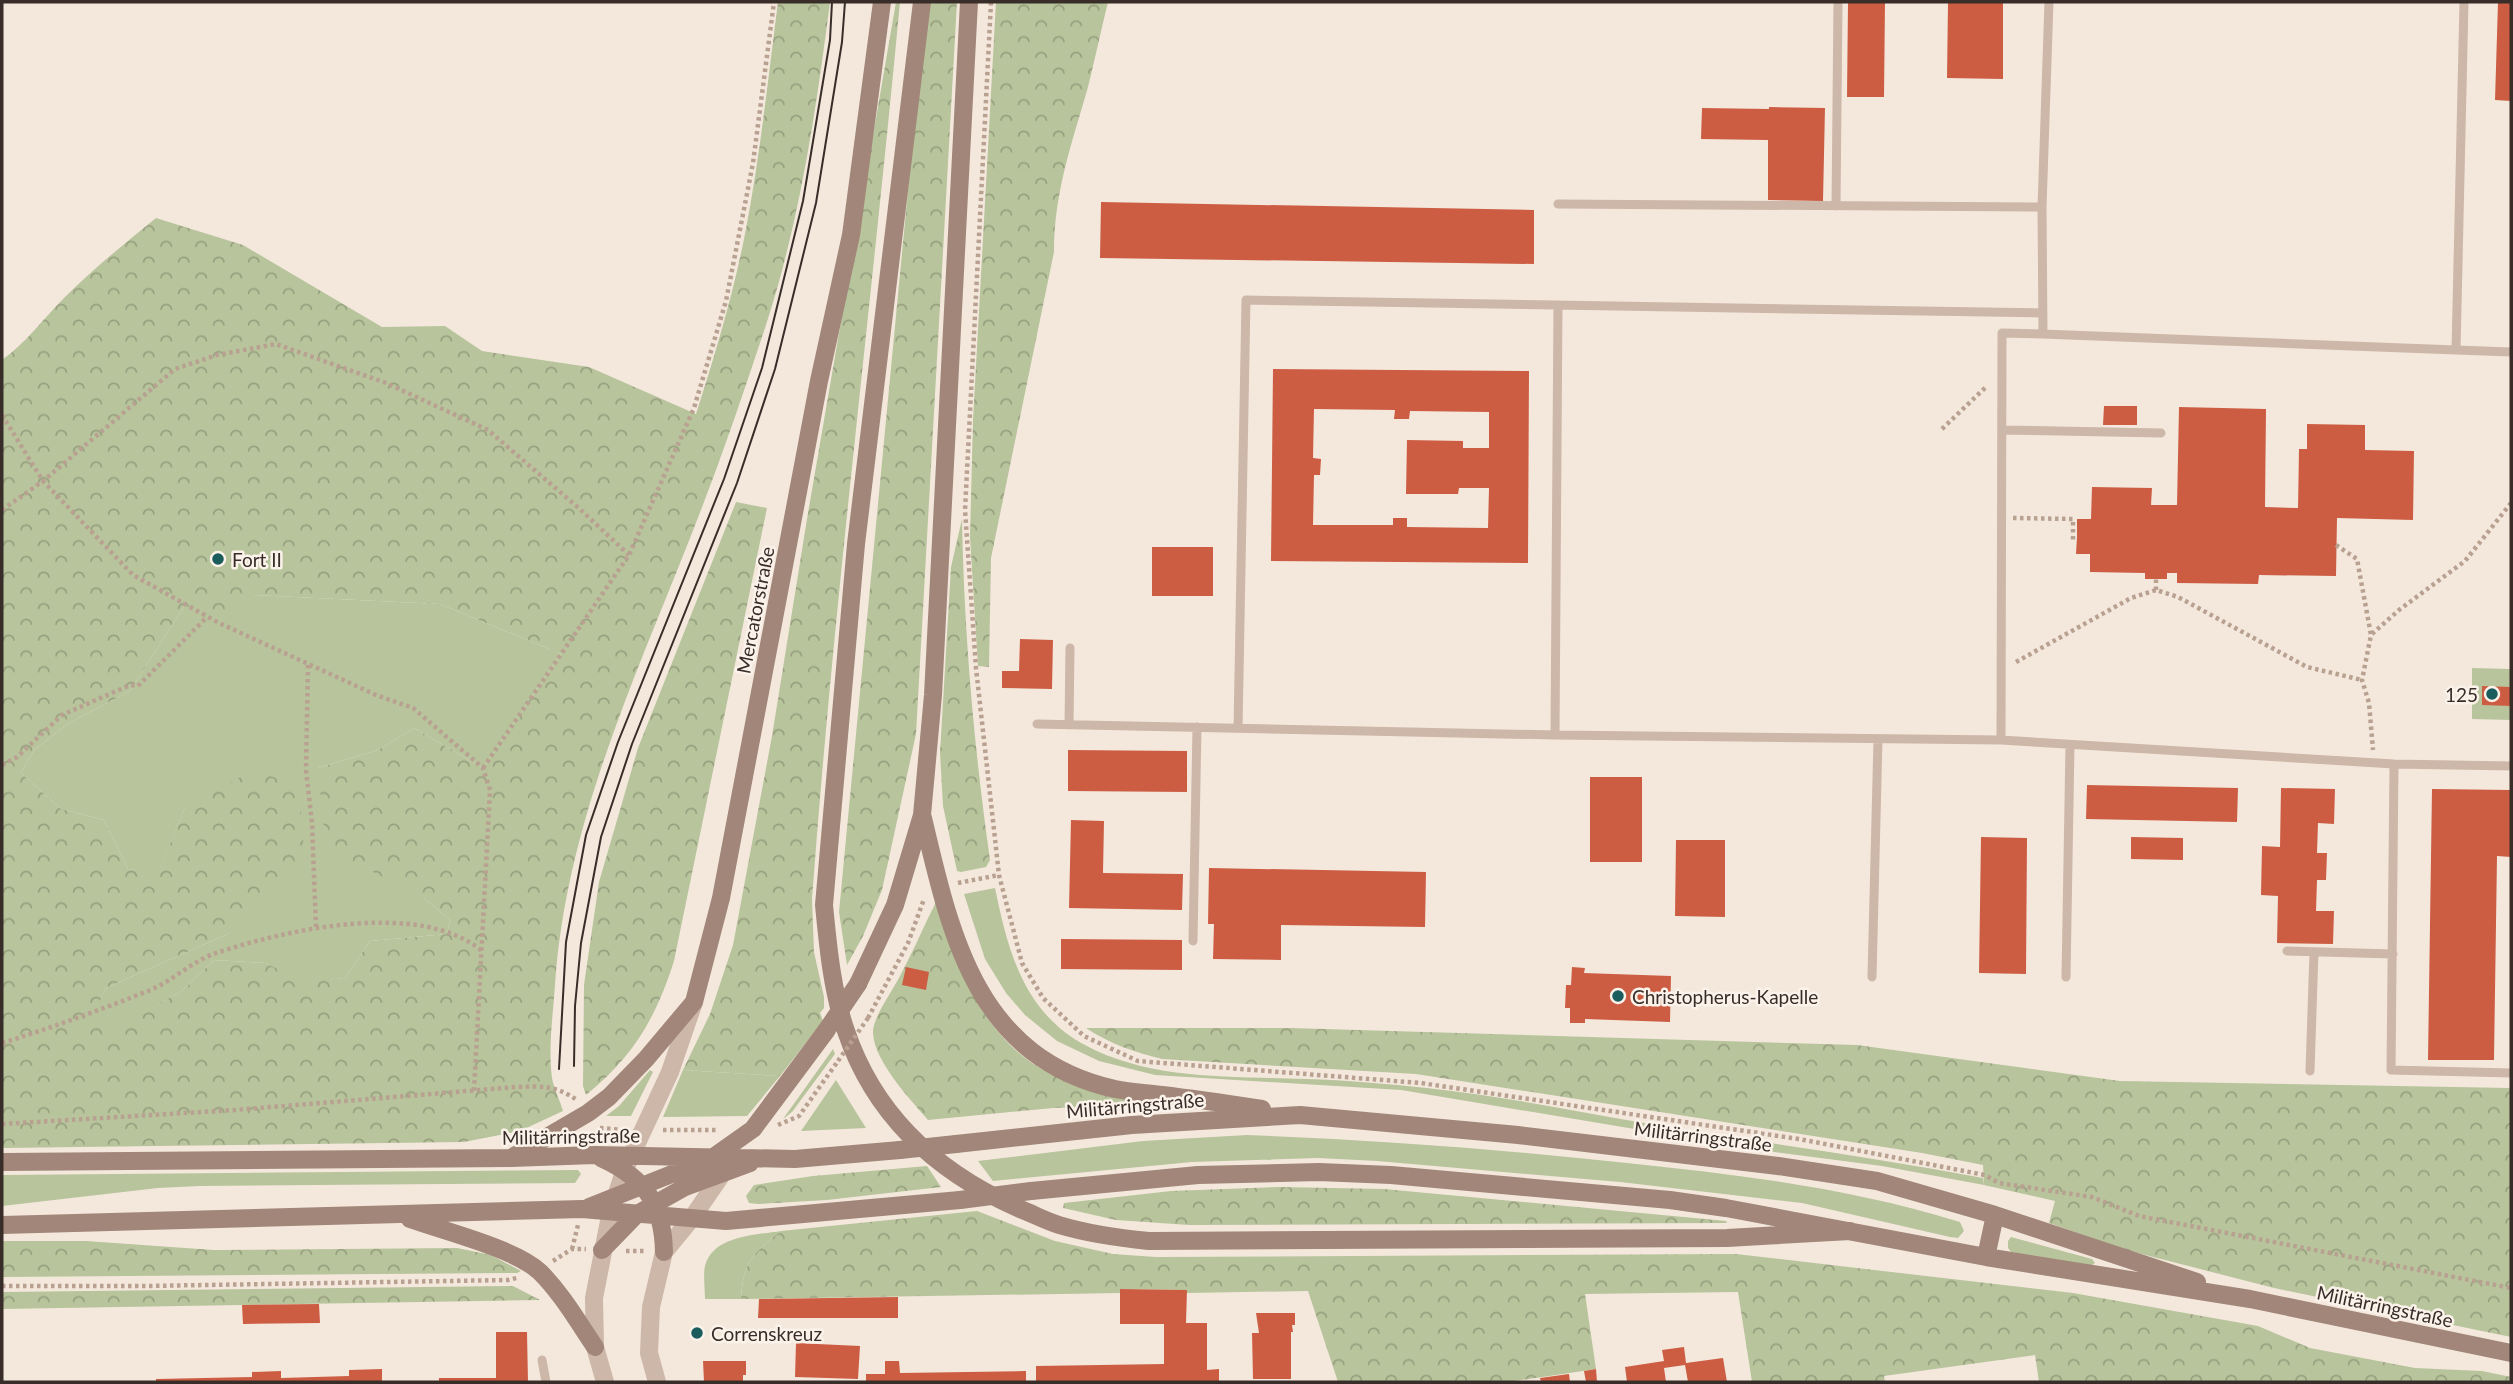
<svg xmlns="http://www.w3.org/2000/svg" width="2513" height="1384" viewBox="0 0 2513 1384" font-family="Lato,sans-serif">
<defs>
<pattern id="forest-crowns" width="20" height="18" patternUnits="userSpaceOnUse" patternTransform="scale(1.75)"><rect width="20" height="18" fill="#b8c49c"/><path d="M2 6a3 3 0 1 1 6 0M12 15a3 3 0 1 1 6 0" fill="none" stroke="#97a07f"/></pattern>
</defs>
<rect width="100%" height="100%" fill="#f4e8dd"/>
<path fill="#b8c49c" d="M252,595L440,604L561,654L483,768L414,728L378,750L318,768L424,898L450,920L447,934L370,941L345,978L303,983L266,963L214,960L182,991L120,1026L93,1013L106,988L230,933L185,807L159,873L128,869L104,820L61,809L21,773L34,750L69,723L130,691L185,605Z
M2472,668L2511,669V720L2472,719Z
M995,888C1008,950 1023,1012 1085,1045C1152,1081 1232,1076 1306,1079C1347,1080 1387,1084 1427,1088C1511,1097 1594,1115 1678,1129C1780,1145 1882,1159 1983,1178L1984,1185L1882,1166L1766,1151L1401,1090L1155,1075L1099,1061L1057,1041L1025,1015L1006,993L985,959L964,894Z
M833,1049L835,1054L792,1112L783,1119Z
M650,1070L653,1072L631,1116H606L619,1106Z
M683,1070L780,1076L747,1116L663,1117Z
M836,1080L866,1128L801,1131Z
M1247,1135C1374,1140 1500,1149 1627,1163C1742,1175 1849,1188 1960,1222L1964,1231L1958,1238L1950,1237L1802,1203L1620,1182L1377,1161L1318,1158L1192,1162L993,1181L978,1161L1143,1141Z
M578,1170L581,1174L575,1183L200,1186L158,1188L2,1206V1175Z
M781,1231C753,1253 743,1262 741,1299H705C705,1289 703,1275 705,1266C713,1235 757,1235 781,1231Z
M2011,1237L2092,1259L2095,1263L2091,1266L2011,1252L2008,1248V1241Z"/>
<path fill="url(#forest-crowns)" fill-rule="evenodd" d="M778,2H830C816,111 800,220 766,325C743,395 719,465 692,533C634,681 566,824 555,985C553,1015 548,1048 552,1078C554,1089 560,1100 563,1111L520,1131L464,1142L2,1148V360C26,343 43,319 64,298C93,269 124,244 156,218L243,245L382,327L445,326L482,351L589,367L696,414C715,355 733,295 745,234C760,157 768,79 778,2ZM252,595L440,604L561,654L483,768L414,728L378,750L318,768L326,848L424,898L450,920L447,934L370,941L345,978L303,982L266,963L214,960L182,991L120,1025L94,1013L106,988L230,933L295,874L304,838L298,786L254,770L185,807L159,872L128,869L104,820L61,809L21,773L34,750L69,723L130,691L185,605L219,623Z
M896,2H900C872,301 834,600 812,899L814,952L824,997V1008L820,1013L823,1021L780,1076L683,1070L710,1014L733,945L772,736L807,519Z
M926,2H957L916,734L882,890L863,936L847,965L839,912Z
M996,2H1108C1101,30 1095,59 1088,87C1072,143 1054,192 1054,252L991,558L989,667L978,666L970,537L973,420Z
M736,502L767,508L674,961C656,1018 633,1057 586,1095L583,1086L584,985L599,882L638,748Z
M962,519C964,633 974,747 990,860L986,867L961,872L957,871L943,806L940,753L951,567Z
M937,900C958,973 988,1051 1065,1080C1093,1091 1134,1096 1164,1102V1105L1053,1108L928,1120C910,1099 874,1061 873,1033C872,1018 894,989 901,974C914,950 924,925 937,900Z
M1086,1028H1291L1857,1045L2120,1081L2511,1088V1337L2274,1288L2126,1250L2049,1223L2055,1201L1984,1185L1983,1165L1922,1153L1416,1074L1162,1059C1134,1052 1110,1044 1086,1028Z
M927,1166L941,1187L827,1200L758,1204L749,1203L746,1196L754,1185L813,1176Z
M1279,1187L1384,1189L1726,1221L1727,1223L1189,1225L1116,1220L1063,1208L1064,1203L1171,1191Z
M977,1211L1055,1241L1113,1254L1156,1257L1736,1254L2073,1293L2258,1326L2310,1348L2415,1368L2482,1371L2511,1377V1382H2039L2035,1355L1884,1376L1885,1382H1752L1738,1292L1585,1294L1596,1369L1508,1382H1338L1308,1291L1187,1293L1186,1290L1120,1289V1293L741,1299C743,1262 753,1253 781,1231Z
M2,1241H86L214,1250L457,1248L491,1255L521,1271L517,1273L2,1277Z
M513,1286L540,1300L2,1309V1292Z"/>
<path fill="#cc5d43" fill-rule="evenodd" d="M1848,2H1885L1884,97H1847Z
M1948,2H2003V79L1947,78Z
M2498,2H2511V101L2495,100Z
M1769,107L1825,108L1823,201L1768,200V140L1701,139L1702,108L1769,109Z
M1101,202L1534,210V264L1100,258Z
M1273,369L1529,371L1528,563L1271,561ZM1314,409L1395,410L1394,419H1409L1410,411L1489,412V448H1463V441L1407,440L1406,494H1458L1459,488H1489L1488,528L1407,527V518H1393V525H1313L1314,475H1320L1321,459L1313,458Z
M2104,406H2137V425H2103Z
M2179,407L2266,409L2265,507L2298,508L2299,449H2307V424L2365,425V450L2414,451L2413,520L2337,518L2336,576L2259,575L2258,584L2177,583V573H2167V579H2145V573L2090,572V554H2076L2077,537V519H2091L2092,487L2152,488L2151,505H2177Z
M1152,547H1213V596H1152Z
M1020,639L1053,640L1052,689L1002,688V671H1019Z
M2482,686L2511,687V706L2482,705Z
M1068,750L1187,751V792L1068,791Z
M1590,777H1642V862H1590Z
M2087,785L2238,788L2237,822L2086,819Z
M2281,788L2335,789L2334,824L2318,823L2317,853H2327L2326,880H2317L2316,911H2334L2333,944L2277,943L2278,896L2261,895L2262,846L2280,847Z
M2432,789L2511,790V857L2497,856L2494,1060H2428Z
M1071,820L1104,821L1103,873L1183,874L1182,910L1069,908Z
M1981,837L2027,838L2026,974L1979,973Z
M2131,837L2183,838V860L2131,859Z
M1676,840H1725V917L1675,916Z
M1209,868L1426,872L1425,927L1281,925V960L1213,959L1214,924H1208Z
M1061,939L1182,940V970L1061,969Z
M906,967L929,972L926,990L902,985Z
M1572,967L1585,968L1584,973L1671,976L1670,1022L1585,1019V1023H1570V1008H1565L1566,985H1571Z
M1120,1289L1187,1290L1186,1323H1207V1370L1219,1369V1382H1036V1366L1164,1364V1324H1120Z
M898,1297V1318H758L759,1299Z
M319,1304L320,1323L243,1324L242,1305Z
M1256,1313H1295V1325H1292L1293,1332H1291V1379H1253L1252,1333H1259Z
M496,1332H527L528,1382H439V1378H496Z
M796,1343L860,1346L858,1379L795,1377Z
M1684,1347L1686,1363L1723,1358L1727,1382H1688L1685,1365L1664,1368L1666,1382H1627L1625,1367L1664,1361L1662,1350Z
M703,1361H746V1375H743V1382H704Z
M885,1361H899L900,1373L1026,1371V1382H866V1374H885Z
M382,1369V1382H156V1379L252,1377V1372L281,1371V1378L349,1376V1370Z
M1596,1369L1597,1382H1586L1584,1371Z
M1569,1374L1570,1382H1541L1540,1378Z"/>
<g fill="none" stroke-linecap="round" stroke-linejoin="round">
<path stroke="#b9a192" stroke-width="4.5" stroke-dasharray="3.5 3.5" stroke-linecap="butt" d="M991,2L965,510L976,668L999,875L1022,963L1043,998L1084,1036L1138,1061L1421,1083L1799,1139L1985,1175L1999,1183L2092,1197L2139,1216L2511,1288
M2,415L43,481L133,575L219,623L376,695L413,708L483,768L490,790L474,1091
M1942,429L1987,386
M2,510L43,481L175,369L217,355L276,344L386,383L488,430L582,511L629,555
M2013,518L2073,519V541
M2336,545L2357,559L2371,635L2362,680L2369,703L2373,750
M2156,590V579
M2372,634L2399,610L2465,561L2511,503
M2016,662L2131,598L2156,590L2178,597L2307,667L2362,680
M308,665L306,770L312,823L316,927
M2,765L17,757L62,715L130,685L138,686L207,617
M483,768L629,555L694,408L726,301L753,163L774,2
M958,883L999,875
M868,1018L908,943L924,899
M2,1043C51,1028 100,1010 148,991C171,982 190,963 213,954C284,930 420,899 482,951
M2,1124L235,1110L516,1087C542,1086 555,1085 577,1100
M778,1125L799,1116L838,1061
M600,1128L623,1130
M663,1130H717
M572,1249L578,1225
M626,1251H645
M553,1261L572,1249H586
M2,1286H146L508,1280L517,1278"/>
<path stroke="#cdb7a8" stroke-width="9" d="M2464,2L2456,350L2511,352
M1558,204L2042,207L2043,334L2456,350
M1836,206L1838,2
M2042,207L2049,2
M1558,305L1555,735L2001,740L2002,333L2043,334
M2002,430L2161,433
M1037,724L1555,735
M1069,725L1070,648
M1238,728L1246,300L2042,313
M2001,740L2394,764L2511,766
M2394,764L2391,1070L2511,1073
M1193,941L1197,727
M2287,951L2393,954
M1872,977L1878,739
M2066,977L2070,745
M2310,1071L2314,952
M542,1360L546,1382"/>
<path stroke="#cdb7a8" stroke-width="18" d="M605,1382L595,1347L594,1298L611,1211L625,1169L670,1072L694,1002
M657,1382L649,1353L651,1307L664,1252L692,1218L727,1167"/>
<path stroke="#a18679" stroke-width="18" d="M922,2L856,544L824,905C828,946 832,991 846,1031C875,1117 938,1173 1020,1209C1033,1214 1046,1221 1059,1225C1089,1234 1118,1238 1149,1241L1727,1238L1850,1231
M923,818C951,937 977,1058 1115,1089C1130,1092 1147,1093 1162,1095C1196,1099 1229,1104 1262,1109
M858,984L895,905L922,815L933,695L969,2
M956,1144L1132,1125L1300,1115L1518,1135L1778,1166L1877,1181L1995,1215L2197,1282
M511,1158L588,1113L609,1097L646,1059L694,1002L721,898L819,381L851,235L882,2
M601,1158C645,1178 663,1204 664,1252
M2,1162L511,1158L595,1155L795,1159L900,1150
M1031,1191L1198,1175L1319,1172L1391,1175L1670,1200L1726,1208L1986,1257L2250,1299L2511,1353
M589,1207L712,1158L753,1129L826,1031
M410,1219C444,1231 516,1249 540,1272C562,1294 578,1322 595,1347
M2,1225L582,1209L726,1221L960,1200
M602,1250L637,1214L685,1187L750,1163
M1986,1257L1995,1215"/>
<path stroke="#392d29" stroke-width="2" d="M574,1066L575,1006L581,943L601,837L632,744L737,483L775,369L816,203L842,42L845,2
M559,1069L566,942L586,835L618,742L724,479L762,368L803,201L830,40L832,2"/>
<path stroke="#b9a192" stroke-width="4.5" stroke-dasharray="3.5 3.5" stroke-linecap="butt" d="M838,1061L868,1018"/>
<path stroke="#a18679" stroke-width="18" d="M826,1031L858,984
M900,1150L956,1144
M960,1200L1031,1191"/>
</g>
<g fill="#1b5c5d" stroke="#fbf2ea" stroke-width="2.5">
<circle cx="218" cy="559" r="7"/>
<circle cx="2492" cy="694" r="7"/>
<circle cx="1618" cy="996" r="7"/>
<circle cx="697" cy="1333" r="7"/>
</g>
<g text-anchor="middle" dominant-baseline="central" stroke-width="5" stroke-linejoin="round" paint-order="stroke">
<g font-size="19" fill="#392d29" stroke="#fbf2ea" text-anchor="start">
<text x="232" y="559">Fort II</text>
<text x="2478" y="694" text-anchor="end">125</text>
<text x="1632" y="996">Christopherus-Kapelle</text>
<text x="711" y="1333">Correnskreuz</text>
</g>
<g font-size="19" fill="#392d29" stroke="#fbf2ea">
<text transform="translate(755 610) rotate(-79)">Mercatorstraße</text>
<text transform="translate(1135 1105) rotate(-5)">Militärringstraße</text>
<text transform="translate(571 1136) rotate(-1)">Militärringstraße</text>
<text transform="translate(1703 1136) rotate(7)">Militärringstraße</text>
<text transform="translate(2385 1306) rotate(12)">Militärringstraße</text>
</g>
</g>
<rect width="2513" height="1384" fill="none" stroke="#392d29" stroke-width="7"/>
</svg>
